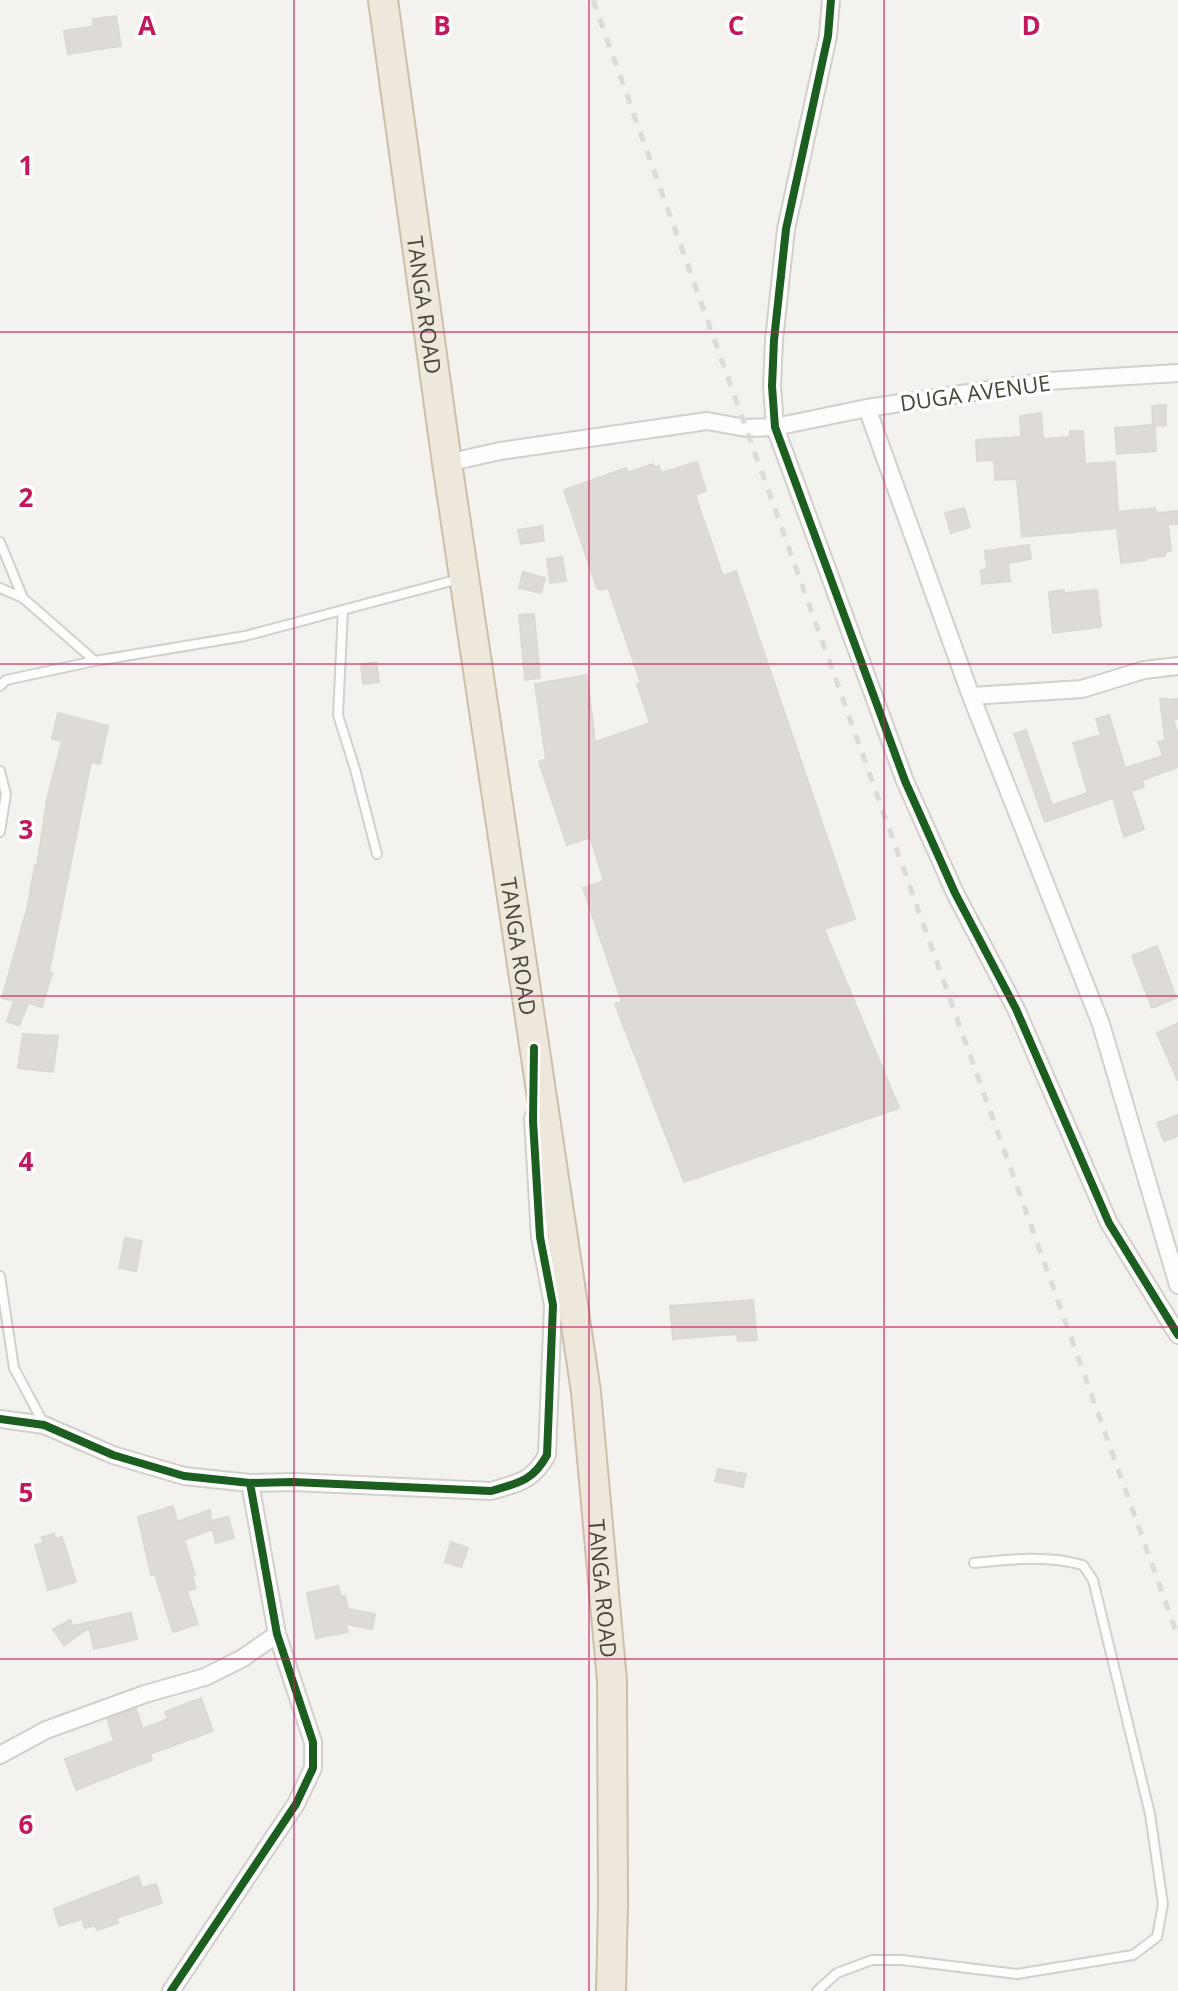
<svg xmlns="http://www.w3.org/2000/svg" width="1178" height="1991" viewBox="0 0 1178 1991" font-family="'Open Sans',sans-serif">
<rect width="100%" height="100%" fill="#f4f2ee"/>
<path fill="#dedbd6" stroke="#dcd9d4" stroke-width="2" d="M116,16L121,46L68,54L64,31L94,26L93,19Z
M1166,405V425L1155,426L1156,451L1117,454L1115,428L1153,425L1152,406Z
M1041,413L1043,439L1070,437V431H1083L1085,464L1115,462L1118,512L1155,508L1156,513L1178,511V524H1168L1171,551L1165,552V556L1145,558L1146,560L1121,563L1117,528L1022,537L1017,479L995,480L994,460L977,461L976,440L1021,437L1020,416Z
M697,462L706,491L695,495L723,576L736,571L855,919L824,929L899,1108L684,1182L615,1004L622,1002L583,888L604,881L590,837L567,845L539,762L546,759L535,684L587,675L595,742L650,723L637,684L641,683L608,588L601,590L597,588L564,490L626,468L627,473L653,464L654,467L659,466L661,473Z
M964,508L970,527L951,533L945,513Z
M542,526L544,541L521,544L518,530Z
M1029,545L1031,559L1008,563L1010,581L982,584L981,570L987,569L985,551Z
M562,557L566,581L550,583L547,559Z
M523,572L545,578L541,593L519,588Z
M1064,590V593L1097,590L1101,627L1053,633L1049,592Z
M534,614L540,678L525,680L519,615Z
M376,662L379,682L363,684L361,664Z
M1166,698L1167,700L1178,699V719H1173L1178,736V767L1142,780L1144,787L1131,791L1144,829L1124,837L1113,798L1045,822L1014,734L1026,730L1052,805L1088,793L1073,743L1101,735L1096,719L1109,715L1125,768L1163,756L1158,742L1165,740L1160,699Z
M58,713L108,726L100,764L91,762L49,972L52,973L42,1007L28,1003L19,1026L7,1021L14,1001L2,998L27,909L35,865L37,866L47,799L62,741L52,739Z
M1157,946L1176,998L1152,1008L1132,956Z
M1178,1023V1081L1157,1033Z
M23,1034L58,1036L53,1072L18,1068Z
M1178,1115V1136L1164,1141L1157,1123Z
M125,1238L142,1241L136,1271L119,1268Z
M753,1300L757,1340L738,1341L737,1334L673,1339L670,1306Z
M718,1469L746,1474L743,1487L715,1481Z
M173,1506L177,1522L210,1510L211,1521L228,1517L234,1538L216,1543L211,1524V1530L184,1540L195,1575L192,1576L196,1588L187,1591L198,1624L173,1632L155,1574L151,1575L138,1517Z
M54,1534L55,1539L62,1537L76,1582L48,1590L35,1545L43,1543L42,1537Z
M451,1542L468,1548L461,1567L445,1562Z
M338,1586L341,1597L345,1596L348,1609L375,1614L372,1629L346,1624L348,1632L316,1638L307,1593Z
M131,1613L137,1639L94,1649L89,1628L64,1645L53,1629L70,1620L73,1626Z
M201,1698L213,1731L150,1754L152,1760L76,1790L65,1759L114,1741L107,1719L136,1709L143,1729L168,1719L165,1712Z
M138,1876L142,1888L156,1884L162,1903L116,1918L118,1923L97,1930L95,1925L85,1928L82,1919L59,1926L54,1909Z"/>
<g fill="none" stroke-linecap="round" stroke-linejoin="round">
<defs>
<path id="lane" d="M0,542L23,598
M0,588L23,598L95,661
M343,610L338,715L355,769L377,854
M0,686L6,680L95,661L245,636L459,579
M0,771L6,794L0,832
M0,1276L14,1368L44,1424
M817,1991L837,1973L872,1960H902L1017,1974L1133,1955L1157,1937L1163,1904L1150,1814L1093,1580L1083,1565C1047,1555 1012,1559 974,1563"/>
<path id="street" d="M831,0L828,36L786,229L774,340L772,386L775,427L905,781L955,893L1016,1009L1109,1223L1178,1335
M867,408L971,696L1101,1024L1178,1285
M447,463L500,451L707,421L746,428L775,427L867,408L1048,381L1178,373
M971,696L1082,689L1144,670L1178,666
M0,1419L44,1425L113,1455L184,1476L250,1483L293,1482L491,1491C518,1483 533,1481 547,1455L553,1305L540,1237L533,1118
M0,1755L46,1730L145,1694L205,1677L243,1658L277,1634
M171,1991L296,1804L313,1768V1742L277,1634L250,1483"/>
<g id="highway">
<path id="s1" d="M383,0L447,463L586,1392L612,1681L613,1905L611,1991"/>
</g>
</defs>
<use href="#lane" stroke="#d2d0cb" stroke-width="12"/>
<use href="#street" stroke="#d2d0cb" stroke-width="20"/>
<use href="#highway" stroke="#ccbfa9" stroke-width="32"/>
<use href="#lane" stroke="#fdfdfc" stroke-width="8"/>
<use href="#street" stroke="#fdfdfc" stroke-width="16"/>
<use href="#highway" stroke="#ede8db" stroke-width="28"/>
<path stroke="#dbdbda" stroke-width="5" stroke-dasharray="10 10" stroke-linecap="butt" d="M593,0L1178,1637"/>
<defs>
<path id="cycleway" d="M831,0L828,36L786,229L774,340L772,386L775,427L905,781L955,893L1016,1009L1109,1223L1178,1335
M0,1419L44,1425L113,1455L184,1476L250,1483L293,1482L491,1491C518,1483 533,1481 547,1455L553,1305L540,1237L533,1121L534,1048
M171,1991L296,1804L313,1768V1742L277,1634L250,1483"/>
</defs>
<use href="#cycleway" stroke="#fff" stroke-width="13"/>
<use href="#cycleway" stroke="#1b5e20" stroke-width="8"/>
</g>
<path fill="none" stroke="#c2185b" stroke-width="2" stroke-opacity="0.55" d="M294,0V1991M589,0V1991M884,0V1991M0,332H1178M0,664H1178M0,996H1178M0,1327H1178M0,1659H1178"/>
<g text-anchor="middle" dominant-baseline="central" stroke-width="7" stroke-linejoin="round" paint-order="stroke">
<g font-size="22" fill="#4b4439" stroke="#fff">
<text stroke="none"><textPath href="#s1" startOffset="308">TANGA ROAD</textPath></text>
<text transform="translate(975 392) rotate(-8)">DUGA AVENUE</text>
<text stroke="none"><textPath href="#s1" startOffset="956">TANGA ROAD</textPath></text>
<text stroke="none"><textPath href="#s1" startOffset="1604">TANGA ROAD</textPath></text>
</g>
</g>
<g font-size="26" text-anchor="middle" font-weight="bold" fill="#c2185b" stroke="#fff" stroke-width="7" stroke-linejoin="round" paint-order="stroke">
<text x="147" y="35">A</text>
<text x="442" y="35">B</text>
<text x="736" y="35">C</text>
<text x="1031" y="35">D</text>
<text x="26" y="175">1</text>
<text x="26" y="507">2</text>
<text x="26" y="839">3</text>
<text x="26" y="1171">4</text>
<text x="26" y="1502">5</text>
<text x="26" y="1834">6</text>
</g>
</svg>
